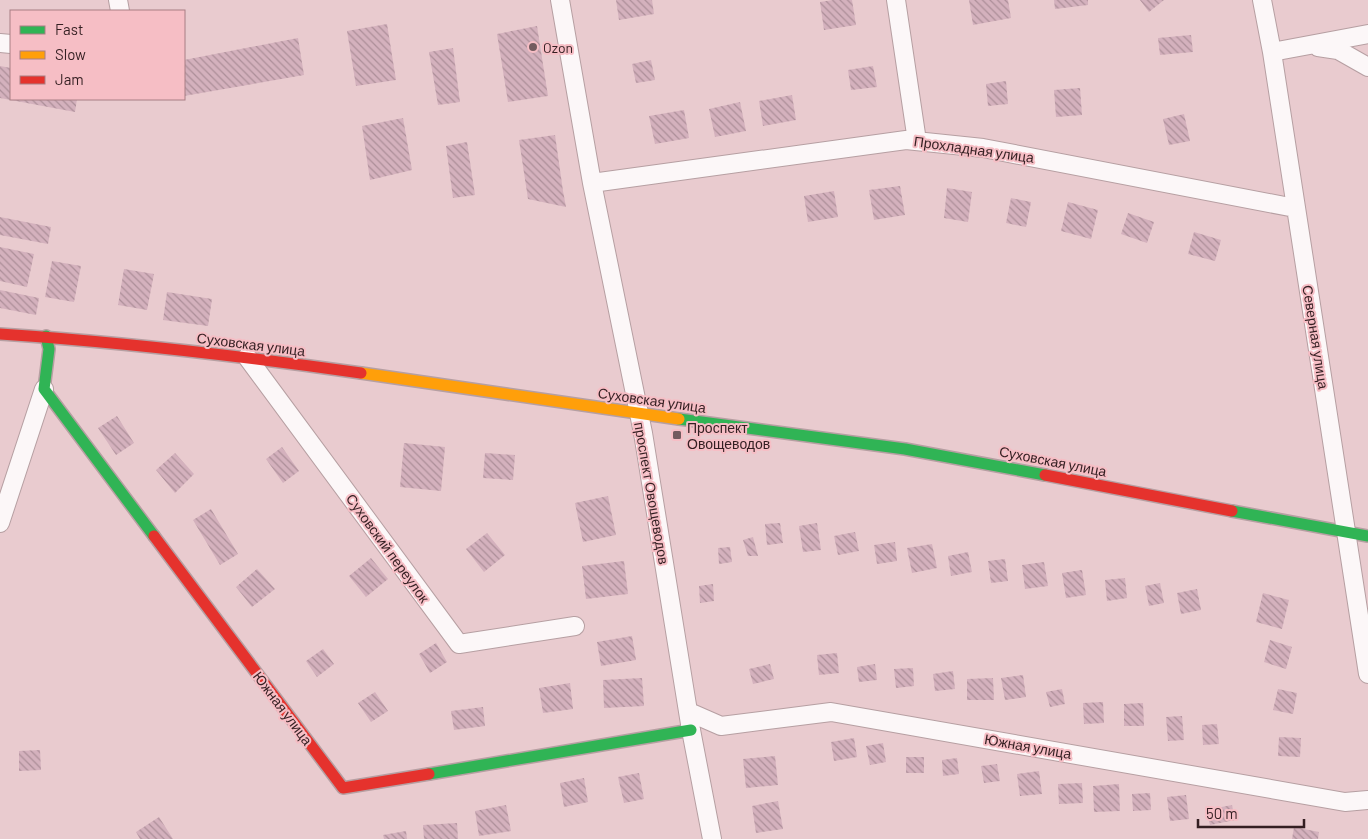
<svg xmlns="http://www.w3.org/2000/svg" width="1368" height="839" viewBox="0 0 1368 839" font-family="Barlow,sans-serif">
<defs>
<pattern id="building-back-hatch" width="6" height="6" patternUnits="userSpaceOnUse" patternTransform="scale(1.25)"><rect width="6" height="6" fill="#d4b1bd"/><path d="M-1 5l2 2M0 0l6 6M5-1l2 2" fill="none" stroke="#ad8f99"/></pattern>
</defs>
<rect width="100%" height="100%" fill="#e9cbcf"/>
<path fill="url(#building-back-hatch)" d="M616,0H652L654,14L619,20Z
M833,0H852L856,25L824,30L820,2Z
M969,0H1008L1011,18L973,25Z
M1054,0H1088V5L1055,9Z
M1140,0H1164L1149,12Z
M387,24L396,80L356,86L347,31Z
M537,26L548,96L508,102L497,34Z
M1191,35L1193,52L1160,55L1158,38Z
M298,38L304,75L184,96V60Z
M453,48L460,102L438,105L429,52Z
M651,60L655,80L636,83L632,64Z
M0,66L11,68V99H77L75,112L0,98Z
M873,66L877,87L851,90L848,70Z
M1006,81L1008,104L988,106L986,84Z
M1080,88L1082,115L1056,117L1054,90Z
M792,95L796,120L763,126L759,101Z
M740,102L746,131L715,137L709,109Z
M684,110L689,138L655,144L649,116Z
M1184,114L1190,141L1169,145L1163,119Z
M403,118L412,170L370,180L362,126Z
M555,135L563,191L566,207L528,199L519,140Z
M467,142L475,195L453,198L446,146Z
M900,186L905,215L874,220L869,190Z
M947,188L972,192L968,222L944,218Z
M834,191L838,217L808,222L804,196Z
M1011,198L1031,202L1026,227L1006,223Z
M1068,202L1098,210L1091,239L1061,231Z
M1128,213L1154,222L1147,243L1121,234Z
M0,217L51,227L48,244L0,235Z
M1194,232L1221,240L1215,261L1188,254Z
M0,247L34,254L27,287L0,281Z
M52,261L81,266L74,302L45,297Z
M124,269L154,274L147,310L118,305Z
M0,290L39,298L36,315L0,308Z
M167,292L212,299L208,326L163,320Z
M117,416L134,443L116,455L98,428Z
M404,443L445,447L441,491L400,487Z
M282,447L299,471L283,483L266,459Z
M175,453L194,474L175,493L156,470Z
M485,453L515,455L513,480L483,478Z
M608,496L616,535L583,542L575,503Z
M211,509L238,554L220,565L193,520Z
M780,523L783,543L767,545L765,524Z
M817,523L821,550L803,552L799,526Z
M855,532L859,551L838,555L834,536Z
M487,533L505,555L484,572L466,549Z
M753,537L758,556H748L743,540Z
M895,542L897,561L877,564L874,545Z
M932,544L937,568L912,573L907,548Z
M730,547L732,562L719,564L718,548Z
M968,552L972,572L951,576L948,556Z
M371,558L388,579L366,597L349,576Z
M1005,559L1008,581L991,583L988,561Z
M624,561L628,594L586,599L582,566Z
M1044,562L1048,586L1025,589L1022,565Z
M257,569L275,589L252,607L236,587Z
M1082,570L1086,595L1066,598L1062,573Z
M1125,578L1127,598L1107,601L1105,580Z
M1160,583L1164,603L1149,606L1145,586Z
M713,584L714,601L700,603L699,586Z
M1197,589L1201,610L1181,614L1177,593Z
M1263,593L1289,600L1282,629L1256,622Z
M632,636L636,660L601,666L597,642Z
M1270,640L1292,647L1286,669L1264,662Z
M436,643L447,662L430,673L419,654Z
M323,649L334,664L317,677L306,661Z
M837,653L839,673L819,675L817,655Z
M770,664L774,679L753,684L749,669Z
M875,664L877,680L859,682L857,667Z
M913,668L914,686L896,688L894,669Z
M953,671L955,689L935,691L933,674Z
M1023,675L1026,697L1005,700L1001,678Z
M642,678L644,706L604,708L603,680Z
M993,678L994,700H967V679Z
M570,683L573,709L543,713L539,688Z
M1062,689L1065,704L1050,707L1046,692Z
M1278,689L1297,693L1293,714L1273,710Z
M375,692L388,711L371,722L358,703Z
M1103,702L1104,723L1084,724L1083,703Z
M1143,703L1144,726H1124V704Z
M483,707L485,726L454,730L451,711Z
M1182,716L1184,740L1168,741L1166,717Z
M1217,724L1219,744L1203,745L1202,725Z
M1279,737L1301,738L1300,757L1278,756Z
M854,738L857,757L834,761L831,742Z
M883,743L886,762L870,765L866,746Z
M40,750L41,770L19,771V751Z
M775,756L778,785L746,788L743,759Z
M906,757H924V773H906Z
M957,758L959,774L943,776L942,760Z
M997,764L1000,781L984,783L981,766Z
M1039,771L1042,794L1020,796L1017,774Z
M639,773L644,799L624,803L618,777Z
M584,778L588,802L564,807L560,783Z
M1082,783L1083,803L1059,804L1058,784Z
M1119,784L1120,811L1094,812L1093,786Z
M1150,793L1151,810L1133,811L1132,794Z
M1186,795L1189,819L1170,821L1167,797Z
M778,801L783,829L756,833L752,806Z
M506,805L511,831L479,836L475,811Z
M1232,805L1235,820L1210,825L1206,810Z
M159,817L173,839H140L136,832Z
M457,823L458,839H424L423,825Z
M1294,827L1319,832L1318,839H1292Z
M406,831L407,839H384L383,835Z"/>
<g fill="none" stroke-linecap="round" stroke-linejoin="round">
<defs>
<path id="street" d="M118,0L120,11
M560,0L592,183L643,433L691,730L712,839
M896,0L917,141
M1262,0L1272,52L1368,674
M0,43L11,44
M1318,47L1338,50L1368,67
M1272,52L1368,34
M592,183L906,140L983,148L1295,208
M247,357L459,644L575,626
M0,523L44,389
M689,712L721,726L831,712L1345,802L1368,800"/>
<path id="fast" d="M46,336L49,349L44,389L154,536
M679,419L905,449L1045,475
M1232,511L1368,536
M429,774L691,730"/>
<path id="slow" d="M361,373L679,419"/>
<path id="jam" d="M0,334C121,342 241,356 361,373
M1045,475L1232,511
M154,536L343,788L429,774"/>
</defs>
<use href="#street" stroke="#b69fa2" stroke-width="20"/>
<use href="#fast" stroke="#b69fa2" stroke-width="14"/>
<use href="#slow" stroke="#b69fa2" stroke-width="14"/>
<use href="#jam" stroke="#b69fa2" stroke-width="14"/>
<use href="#street" stroke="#fcf7f8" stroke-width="18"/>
<use href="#fast" stroke="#30b455" stroke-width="11"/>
<use href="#slow" stroke="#ff9f0a" stroke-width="11"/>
<use href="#jam" stroke="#e5322d" stroke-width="11"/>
</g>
<g fill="#735b5f" stroke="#f6bec5" stroke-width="2">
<circle cx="533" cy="47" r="5"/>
<rect x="672" y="430" width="10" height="10" rx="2.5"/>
</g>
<g text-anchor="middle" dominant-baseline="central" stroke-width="4" stroke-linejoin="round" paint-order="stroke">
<g font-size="14" fill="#341f22" stroke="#f6bec5" text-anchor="start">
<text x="543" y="47">Ozon</text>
<text x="687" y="427">Проспект<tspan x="687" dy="16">Овощеводов</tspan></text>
</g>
<g font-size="14" fill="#341f22" stroke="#f6bec5">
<text transform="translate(974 149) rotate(8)">Прохладная улица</text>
<text transform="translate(1316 337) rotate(81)">Северная улица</text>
<text transform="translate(251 344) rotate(7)">Суховская улица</text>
<text transform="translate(652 400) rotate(8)">Суховская улица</text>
<text transform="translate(1053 461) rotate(11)">Суховская улица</text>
<text transform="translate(652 493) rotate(80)">проспект Овощеводов</text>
<text transform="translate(388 548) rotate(54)">Суховский переулок</text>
<text transform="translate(283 708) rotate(53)">Южная улица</text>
<text transform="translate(1028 746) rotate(10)">Южная улица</text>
</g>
</g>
<rect x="10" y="10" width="175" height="90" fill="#f6bec5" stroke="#a87e84"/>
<rect x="20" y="26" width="25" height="8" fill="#30b455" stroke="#a87e84"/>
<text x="55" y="35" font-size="15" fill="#341f22">Fast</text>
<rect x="20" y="51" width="25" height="8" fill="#ff9f0a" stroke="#a87e84"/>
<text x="55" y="60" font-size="15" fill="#341f22">Slow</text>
<rect x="20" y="76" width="25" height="8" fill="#e5322d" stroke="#a87e84"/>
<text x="55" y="85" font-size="15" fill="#341f22">Jam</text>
<path d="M1198 819v8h106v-8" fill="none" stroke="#341f22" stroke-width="2.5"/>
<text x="1206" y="819" font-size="15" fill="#341f22" stroke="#f6bec5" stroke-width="4" paint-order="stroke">50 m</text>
</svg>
